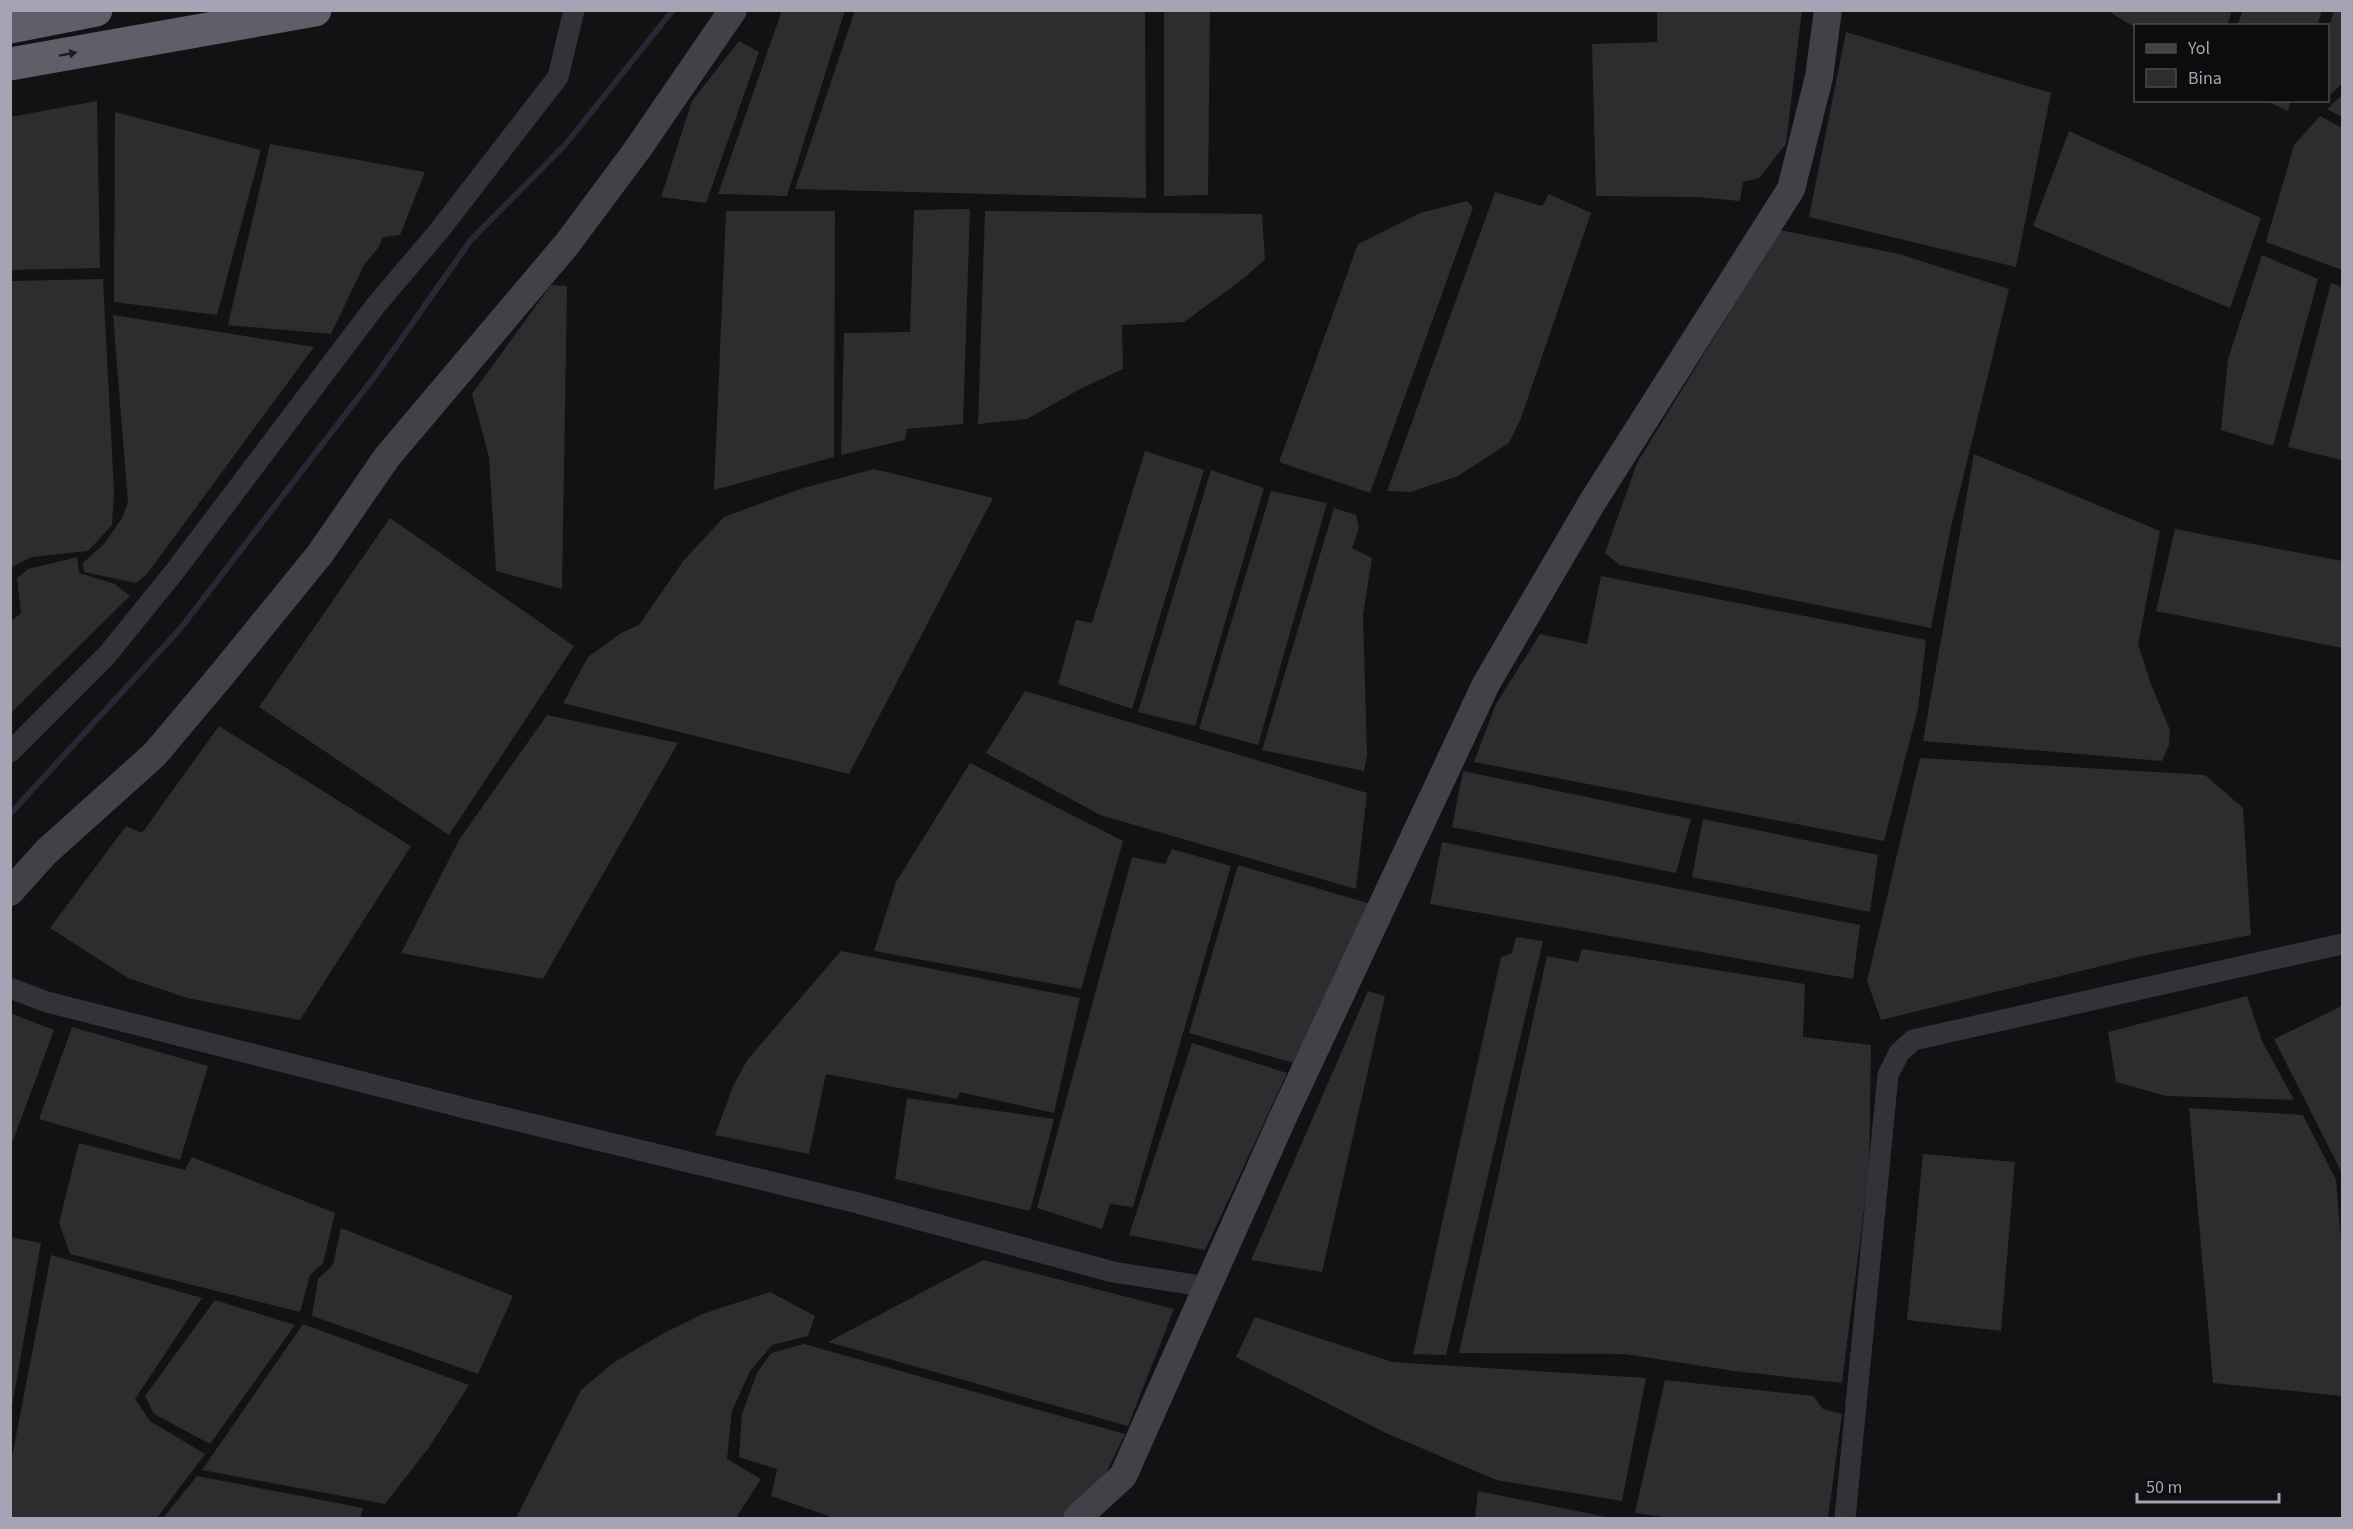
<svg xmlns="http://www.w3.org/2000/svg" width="2353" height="1529" viewBox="0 0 2353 1529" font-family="'Source Sans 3',sans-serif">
<rect width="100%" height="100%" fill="#121113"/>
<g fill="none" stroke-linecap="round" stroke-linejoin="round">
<path stroke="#282736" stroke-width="6" d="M10,814L180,629L378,372L471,240L565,145L673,10"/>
</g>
<path fill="#2e2c2f" d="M782,10H845L787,196L718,194Z
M855,10H1145L1146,198L795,189Z
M1164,10H1210L1208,195L1164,196Z
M1657,10H1802L1786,144L1759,178L1743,182L1740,201L1696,197L1596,196L1592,44L1657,42Z
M2112,10H2232L2227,26H2136V28L2111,13Z
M2243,10H2322L2317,26H2237Z
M2334,10H2342V83L2328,97V30Z
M1846,32L2051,93L2016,267L1809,217Z
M739,41L759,52L706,203L661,197L692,101Z
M2342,95V117L2327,109Z
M2264,100H2291L2288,111Z
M97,101L100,268L10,270V117Z
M115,112L261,150L217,315L114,302Z
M2320,116L2342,128V270L2266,242L2294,145Z
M2069,131L2261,218L2230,308L2033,226Z
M270,144L425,172L400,235L383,237L378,248L364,265L331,334L228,325Z
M1495,192L1542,206L1549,194L1591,213L1521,418L1509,443L1458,476L1411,492L1387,491Z
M1467,201L1473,208L1370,493L1279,462L1358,244L1420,213Z
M970,209L963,424L907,429L905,440L841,455L844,333L910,332L914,210Z
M726,211H835L834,457L714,490Z
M985,211L1262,214L1265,259L1243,279L1184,322L1122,325L1123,369L1080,389L1027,419L978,424Z
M1780,230L1899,254L2009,289L1951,527L1931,628L1620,565L1605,553L1637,463Z
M2262,255L2318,279L2273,446L2221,430L2228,359Z
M103,279L114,492L112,525L88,551L32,557L10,568V281Z
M2331,283L2342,287V460L2288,447Z
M551,285L567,286L562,589L496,571L489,457L472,394Z
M113,315L314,347L147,574L136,583L84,572L83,563L105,543L122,518L128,503Z
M1145,451L1204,470L1132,709L1058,684L1076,620L1092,623Z
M1974,454L2160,531L2138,644L2151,684L2170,730L2169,745L2162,761L1923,741Z
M874,469L993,498L849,774L563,703L588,657L621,633L639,625L684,560L724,517L800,489Z
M1211,470L1264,488L1195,726L1138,712Z
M1271,491L1327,503L1258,745L1199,729Z
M1334,508L1356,515L1359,528L1352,548L1372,558L1363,615L1367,755L1364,771L1262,750Z
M390,518L574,646L449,835L259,707Z
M2175,529L2342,561V648L2156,611Z
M77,557L79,573L115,584L130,596L10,714V622L21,613L17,578L28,569Z
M1601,576L1926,640L1918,709L1884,841L1474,762L1496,704L1540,634L1587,644Z
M1025,691L1367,793L1356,889L1100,815L986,753Z
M547,715L678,743L543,979L401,953L459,840Z
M219,726L411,846L300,1020L187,998L128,978L50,928L126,826L142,833Z
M1920,758L2205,775L2243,808L2251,935L2142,956L1881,1020L1867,981Z
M970,763L1123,841L1081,989L874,951L896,882Z
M1463,771L1691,819L1676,873L1452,827Z
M1703,819L1878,855L1870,912L1692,877Z
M1442,842L1860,925L1853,979L1430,904Z
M1172,849L1231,866L1133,1207L1110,1204L1102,1229L1037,1208L1132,857L1165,864Z
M1238,865L1371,904L1294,1063L1189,1033Z
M1516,937L1543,941L1446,1355L1413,1354L1501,957L1512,953Z
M1582,949L1805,984L1803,1037L1871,1045L1869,1170L1842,1383L1734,1371L1625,1354L1459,1353L1547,956L1578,962Z
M841,951L1080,998L1054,1113L960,1092L957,1099L826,1074L809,1154L715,1135L734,1084L748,1059Z
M1368,991L1385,996L1322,1272L1251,1260Z
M2247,996L2262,1041L2294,1100L2166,1096L2116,1082L2108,1032Z
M2342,1006V1173L2274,1039Z
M10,1013L54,1030L11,1146H10Z
M72,1027L208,1066L180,1160L39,1119Z
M1192,1043L1287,1073L1205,1250L1129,1235Z
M907,1098L1054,1119L1030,1211L895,1179Z
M2189,1108L2303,1115L2336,1180L2342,1253V1396L2213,1383Z
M79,1143L185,1170L192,1157L335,1213L323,1263L310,1275L300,1312L70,1254L59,1223Z
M1923,1154L2015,1162L2001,1331L1907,1320Z
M341,1228L513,1296L478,1374L312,1316L318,1279L333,1265Z
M10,1237L41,1243L12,1406H10Z
M51,1255L202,1298L135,1399L150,1421L205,1454L157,1518H10V1467Z
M983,1260L1174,1309L1128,1426L828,1342Z
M770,1292L815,1316L808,1336L772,1345L750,1371L732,1411L727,1459L761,1479L736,1518H516L581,1390L613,1363L664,1333L705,1313Z
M215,1300L295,1325L210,1444L154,1414L145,1396Z
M1255,1317L1392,1362L1646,1378L1622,1501L1496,1480L1386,1433L1236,1357Z
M303,1324L469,1385L430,1446L385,1504L202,1470Z
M804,1344L1125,1434L1103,1479L1076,1508L1059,1518H834L771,1496L777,1469L739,1457L742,1414L757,1373L771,1353Z
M1665,1380L1813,1396L1823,1409L1842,1414L1828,1518H1671L1635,1513Z
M197,1476L363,1508L360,1518H163Z
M1478,1491L1606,1517L1605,1518H1475Z"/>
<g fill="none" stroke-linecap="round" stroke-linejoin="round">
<path stroke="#343238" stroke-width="21" d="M10,752L107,655L175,571L376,305L438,232L558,77L574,10
M10,988L47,1002L469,1109L858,1203L1113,1272L1208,1287
M1845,1518L1888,1075L1899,1053L1913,1040L2342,944"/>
<path stroke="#434048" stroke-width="28" d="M10,892L46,852L155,754L224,672L320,554L387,457L567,244L637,150L733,10
M1077,1518L1123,1476L1284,1115L1486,684L1593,501L1791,189L1819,77L1828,10"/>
<path stroke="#625e69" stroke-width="33" d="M10,27L96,10
M10,64L315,10"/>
</g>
<defs><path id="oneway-solid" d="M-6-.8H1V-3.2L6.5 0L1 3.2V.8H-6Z" transform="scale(1.5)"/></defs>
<use fill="#1e1c1f" href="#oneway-solid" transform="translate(68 54) rotate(-10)"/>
<rect width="2353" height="1529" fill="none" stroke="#a7a2b4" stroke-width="24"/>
<rect x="2134" y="24" width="195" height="78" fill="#0d0c0d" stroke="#4b4850" stroke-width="1.5"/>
<rect x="2146" y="44" width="30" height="9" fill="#434048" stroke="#4b4850" stroke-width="1.5"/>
<text x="2188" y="54" font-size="18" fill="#a7a2b4">Yol</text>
<rect x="2146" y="69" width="30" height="18" fill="#2e2c2f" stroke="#4b4850" stroke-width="1.5"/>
<text x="2188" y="84" font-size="18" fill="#a7a2b4">Bina</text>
<path d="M2137 1493v9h142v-9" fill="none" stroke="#a7a2b4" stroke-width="3"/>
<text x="2146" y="1493" font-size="18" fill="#a7a2b4" stroke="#0d0c0d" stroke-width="4.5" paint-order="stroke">50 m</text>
</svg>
